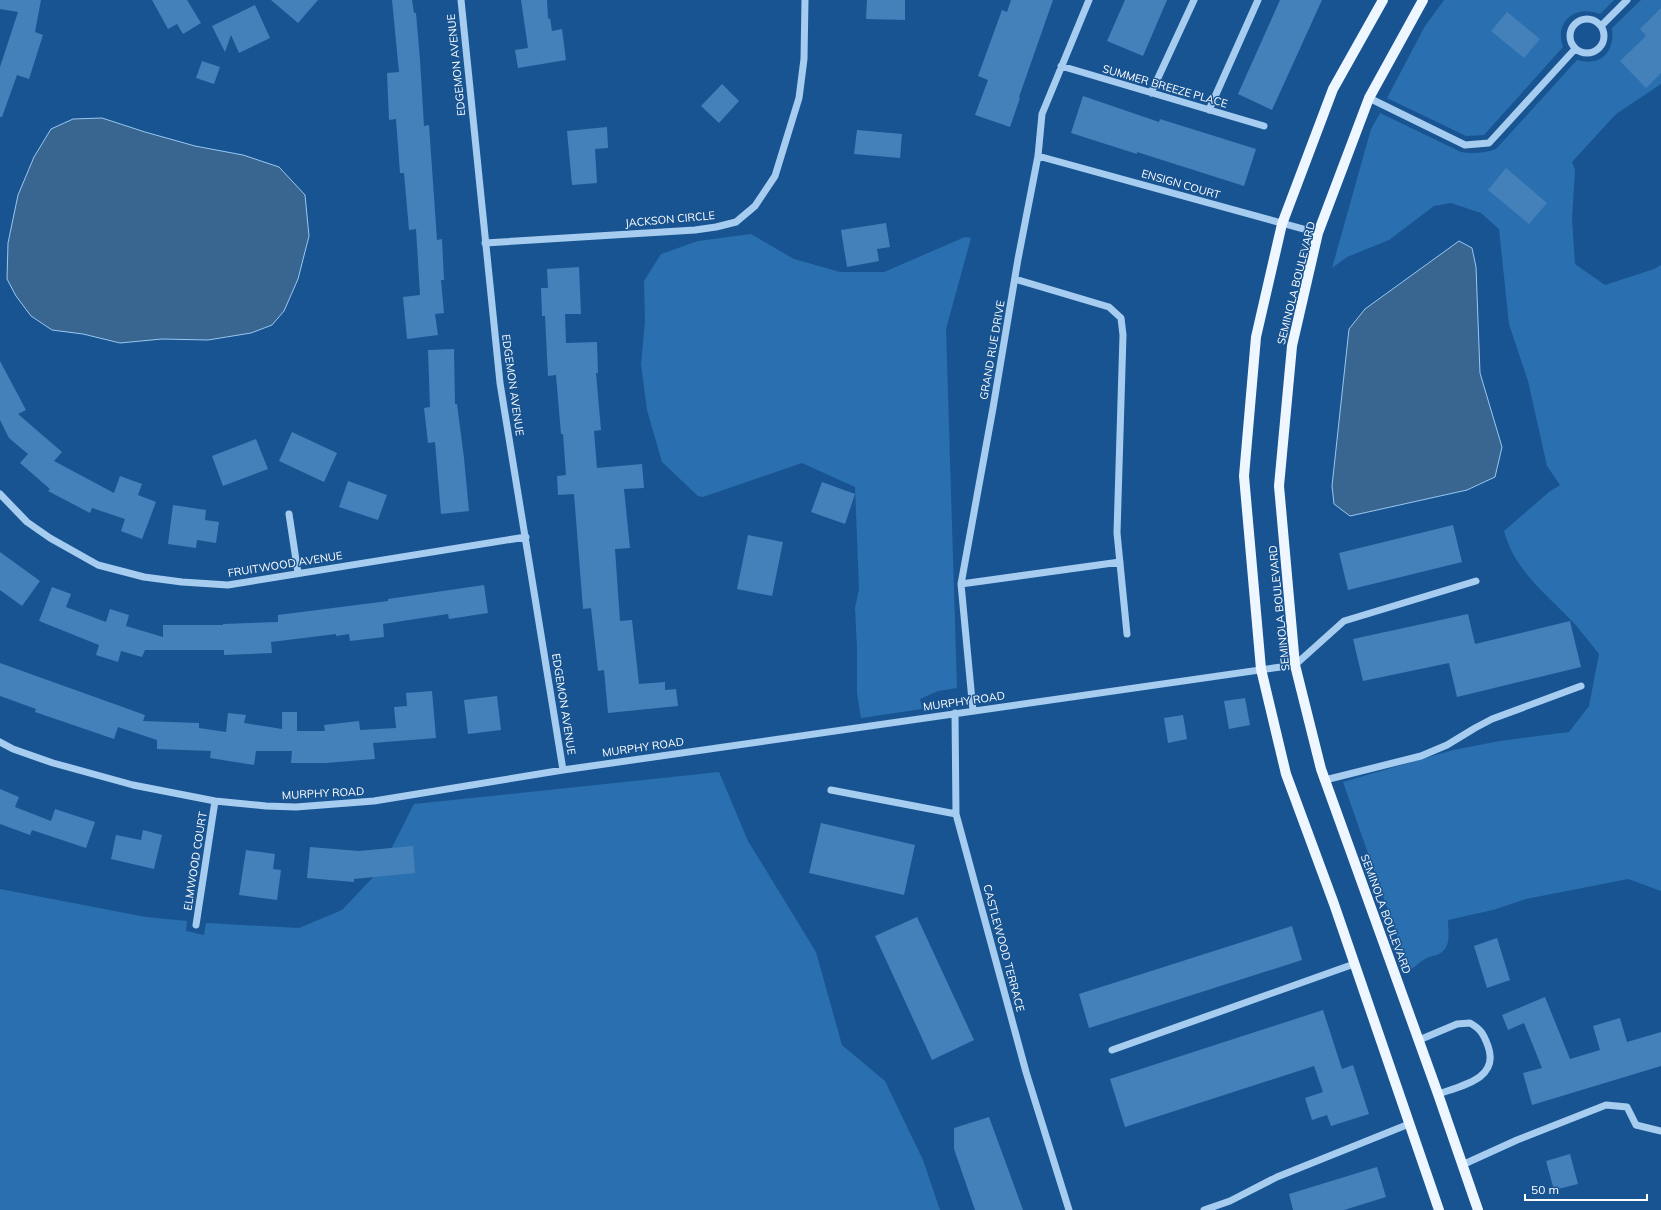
<svg xmlns="http://www.w3.org/2000/svg" width="1661" height="1210" viewBox="0 0 1661 1210" font-family="Mulish,sans-serif">
<rect width="100%" height="100%" fill="#185491"/>
<path fill="#2a6faf" d="M1444,0H1614L1600,14C1575,4 1554,22 1563,47L1484,135L1466,136L1387,98L1425,26Z
M1641,0H1661V84L1616,114L1572,162L1575,169L1572,219L1575,264L1605,285L1654,269L1661,265V891L1628,879L1526,899L1493,910L1448,920C1448,933 1452,947 1439,954C1435,956 1430,956 1427,958C1420,961 1416,967 1409,970L1343,782L1453,750L1500,741L1569,732L1589,706L1599,654C1589,642 1580,629 1569,618C1543,591 1514,569 1504,531L1549,492L1560,485L1547,466L1528,381L1509,324L1499,229L1481,213L1451,203L1434,206L1389,240L1347,257L1332,268L1371,129L1380,113L1461,152C1472,154 1486,153 1496,149L1577,60C1602,67 1615,51 1612,28Z
M751,234L794,259L840,272H884L965,237L971,238L946,329L957,688L938,691L920,699L922,709L861,718L857,693V649L855,608L859,589L855,487L802,463L703,497L698,496L662,462L647,410L641,364L645,321L644,281L661,254L698,241Z
M719,772L748,841L816,952L842,1045L885,1081L923,1160L940,1210H0V889L146,917L187,921L186,931L204,935L206,923L299,928L342,910L381,869L414,804Z"/>
<path fill="#396691" stroke="#98c8f2" d="M102,118L145,132L195,146L243,155L279,167L305,195L309,236L298,279L284,311L272,325L251,333L208,340L162,339L120,343L83,334L52,330L31,316L16,296L7,279L8,243L18,195L34,157L51,129L73,119Z
M1459,241L1472,248L1476,267L1480,373L1502,447L1495,477L1467,490L1350,516L1334,504L1332,486L1349,329L1365,309Z"/>
<path fill="#4481ba" d="M0,0H41L35,32L43,35L29,79L17,75L2,117H0V67L18,12L0,9Z
M152,0H187L201,23L183,34L177,24L168,29Z
M271,0H318L298,23Z
M392,0H412L414,13H416L420,60L424,126L429,125L437,240L442,239L444,280H441L444,313L435,314L438,335L407,339L403,297L420,295L416,229L409,230L404,173H400L396,119L389,120L387,73L399,72Z
M521,0H547L548,19L550,18L552,31L562,29L566,60L518,68L515,50L528,48Z
M867,0H905V20L866,19Z
M1011,0H1053L1019,97L1020,98L1010,127L975,115L988,80L978,76L1002,10L1007,12Z
M1125,0H1167L1143,56L1107,41Z
M1280,0H1322L1272,110L1238,94Z
M255,5L270,38L239,53L231,35L225,52L212,26Z
M1661,8V73L1646,88L1620,61L1646,36L1640,29Z
M1507,12L1540,39L1524,58L1491,31Z
M202,61L220,67L214,84L196,78Z
M722,84L739,101L719,123L701,106Z
M1083,96L1159,122L1160,119L1256,149L1244,186L1137,152V154L1071,133Z
M607,127L608,148L595,149L597,183L572,185L567,131Z
M857,130L902,134L900,158L854,154Z
M1506,168L1547,203L1529,224L1488,190Z
M886,223L890,247L877,249L879,261L847,267L841,230Z
M579,267L581,314H565L566,343L597,342L598,373H596L601,430L594,431L597,468L642,464L644,488L624,489L630,548L615,549L620,621L632,620L639,684L665,682V690L676,689L678,706L608,713L604,670L598,671L591,608L583,609L574,494L558,495L557,476L566,475L563,434H561L556,375L548,376L545,316H542L541,288H548L547,269Z
M454,349L455,404H457L464,458L469,511L441,514L435,442L428,443L424,408L430,407L428,350Z
M0,361L26,410L18,414L62,452L54,461L114,493L120,476L142,484L138,495L156,502L142,539L121,531L125,519L92,508L90,513L48,491L50,489L20,463L28,454L9,438L0,420Z
M292,432L337,453L324,482L279,461Z
M256,439L268,469L223,486L212,456Z
M348,481L387,495L378,520L339,507Z
M822,482L855,494L845,524L811,512Z
M173,505L206,510L205,520L219,522L216,543L197,540L196,548L168,544Z
M1453,525L1462,562L1348,590L1339,553Z
M748,535L783,542L772,596L737,589Z
M0,552L40,581L22,606L0,590Z
M484,585L488,613L449,619L448,614L383,624L384,637L350,641L349,634L336,636V634L271,642L272,653L224,655V650H145L142,657L121,651L118,662L96,655L99,645L39,621L52,587L71,594L66,607L106,622L110,609L129,615L126,626L163,637V625H223V624L278,622V615L388,601V599Z
M1468,614L1475,644L1570,621L1581,667L1457,697L1449,663L1363,681L1353,639Z
M0,663L145,715L143,721L199,723V728L226,732L228,713L246,715L244,723L282,729V712H297V731H325L324,725L359,721L360,730L396,728L394,707L407,706L406,693L432,691L436,738L373,743L375,759L326,763H291L292,751H256L254,765L210,758L211,751L157,749V740L118,727L114,739L35,712L36,709L0,696Z
M497,696L501,730L468,734L464,700Z
M1245,698L1250,725L1229,729L1224,701Z
M1183,715L1187,739L1168,743L1164,718Z
M0,789L19,797L15,807L51,821L55,809L95,822L86,848L32,830L30,835L0,824Z
M821,823L915,845L904,895L809,873Z
M143,830L162,835L154,869L111,859L116,835L141,840Z
M413,846L415,873L354,879V882L307,878L310,847L359,851Z
M246,850L275,854L273,869L281,870L277,900L239,895Z
M917,917L974,1040L932,1060L875,936Z
M1292,926L1302,960L1089,1028L1079,994Z
M1497,938L1510,980L1487,988L1474,946Z
M1545,997L1570,1059L1600,1050L1593,1026L1620,1018L1627,1042L1661,1032V1066L1532,1105L1523,1073L1542,1068L1524,1023L1508,1030L1502,1015Z
M1323,1010L1342,1069L1353,1065L1369,1114L1331,1126L1327,1115L1312,1120L1305,1098L1323,1092L1314,1066L1125,1127L1110,1079Z
M989,1117L1023,1210H975L954,1149V1128Z
M1570,1154L1578,1184L1554,1190L1546,1161Z
M1377,1167L1386,1197L1344,1210H1293L1289,1194Z"/>
<g fill="none" stroke-linecap="round" stroke-linejoin="round">
<path stroke="#a6ccf0" stroke-width="7" d="M461,0L500,383L563,770
M1570 36a17 17 0 1 1 34 0a17 17 0 1 1-34 0Z
M1601,26L1627,0
M1061,66L1264,126
M1151,93L1194,0
M1369,98L1465,145L1489,143L1575,49
M1209,110L1258,0
M1038,156L1318,233
M485,243L695,230L716,227L736,222L755,206L775,176L799,98L804,59L805,0
M1015,279L1109,307L1121,318L1123,335L1117,533L1127,634
M0,494L27,522L50,538L98,565L144,577L182,582L228,585L526,537
M289,514L298,573
M961,584L1120,562
M973,711L961,584L993,408L1018,259L1038,156L1042,114L1089,0
M955,713L956,814
M0,742L13,749L53,763L133,785L215,801L266,806L296,807L374,801L563,770L1295,665L1344,621L1476,581
M1325,780L1421,756L1447,745L1475,728L1492,719L1581,686
M831,790L956,814L1026,1072L1069,1210
M196,925L215,801
M1419,1040L1457,1024L1470,1023C1481,1029 1484,1035 1488,1046C1500,1079 1461,1086 1438,1094
M1112,1050L1354,964
M1462,1165L1517,1140L1606,1105L1627,1107L1636,1125L1661,1131
M1204,1210L1230,1201L1277,1177L1409,1124"/>
<path stroke="#eef6ff" stroke-width="10" d="M1383,0L1333,89L1282,224L1256,337L1244,476L1261,669L1286,774L1334,904L1439,1210
M1423,0L1369,98L1318,233L1292,346L1279,486L1295,665L1321,769L1438,1094L1478,1210"/>
</g>
<g text-anchor="middle" dominant-baseline="central" stroke-width="3" stroke-linejoin="round" paint-order="stroke">
<g font-size="11" fill="#fff" stroke="#185491">
<text transform="translate(456 65) rotate(-96)">EDGEMON AVENUE</text>
<text transform="translate(1165 86) rotate(16)">SUMMER BREEZE PLACE</text>
<text transform="translate(1181 184) rotate(16)">ENSIGN COURT</text>
<text transform="translate(670 219) rotate(-5)">JACKSON CIRCLE</text>
<text transform="translate(1296 283) rotate(-76)">SEMINOLA BOULEVARD</text>
<text transform="translate(992 350) rotate(-80)">GRAND RUE DRIVE</text>
<text transform="translate(513 385) rotate(82)">EDGEMON AVENUE</text>
<text transform="translate(285 564) rotate(-9)">FRUITWOOD AVENUE</text>
<text transform="translate(1279 608) rotate(-96)">SEMINOLA BOULEVARD</text>
<text transform="translate(964 701) rotate(-8)">MURPHY ROAD</text>
<text transform="translate(564 704) rotate(81)">EDGEMON AVENUE</text>
<text transform="translate(643 747) rotate(-8)">MURPHY ROAD</text>
<text transform="translate(323 793) rotate(-3)">MURPHY ROAD</text>
<text transform="translate(195 861) rotate(-81)">ELMWOOD COURT</text>
<text transform="translate(1386 914) rotate(70)">SEMINOLA BOULEVARD</text>
<text transform="translate(1004 948) rotate(75)">CASTLEWOOD TERRACE</text>
</g>
</g>
<path d="M1525 1194v6h122v-6" fill="none" stroke="#ffffff" stroke-width="2"/>
<text x="1531" y="1194" font-size="12" fill="#ffffff" stroke="#185491" stroke-width="3" paint-order="stroke">50 m</text>
</svg>
